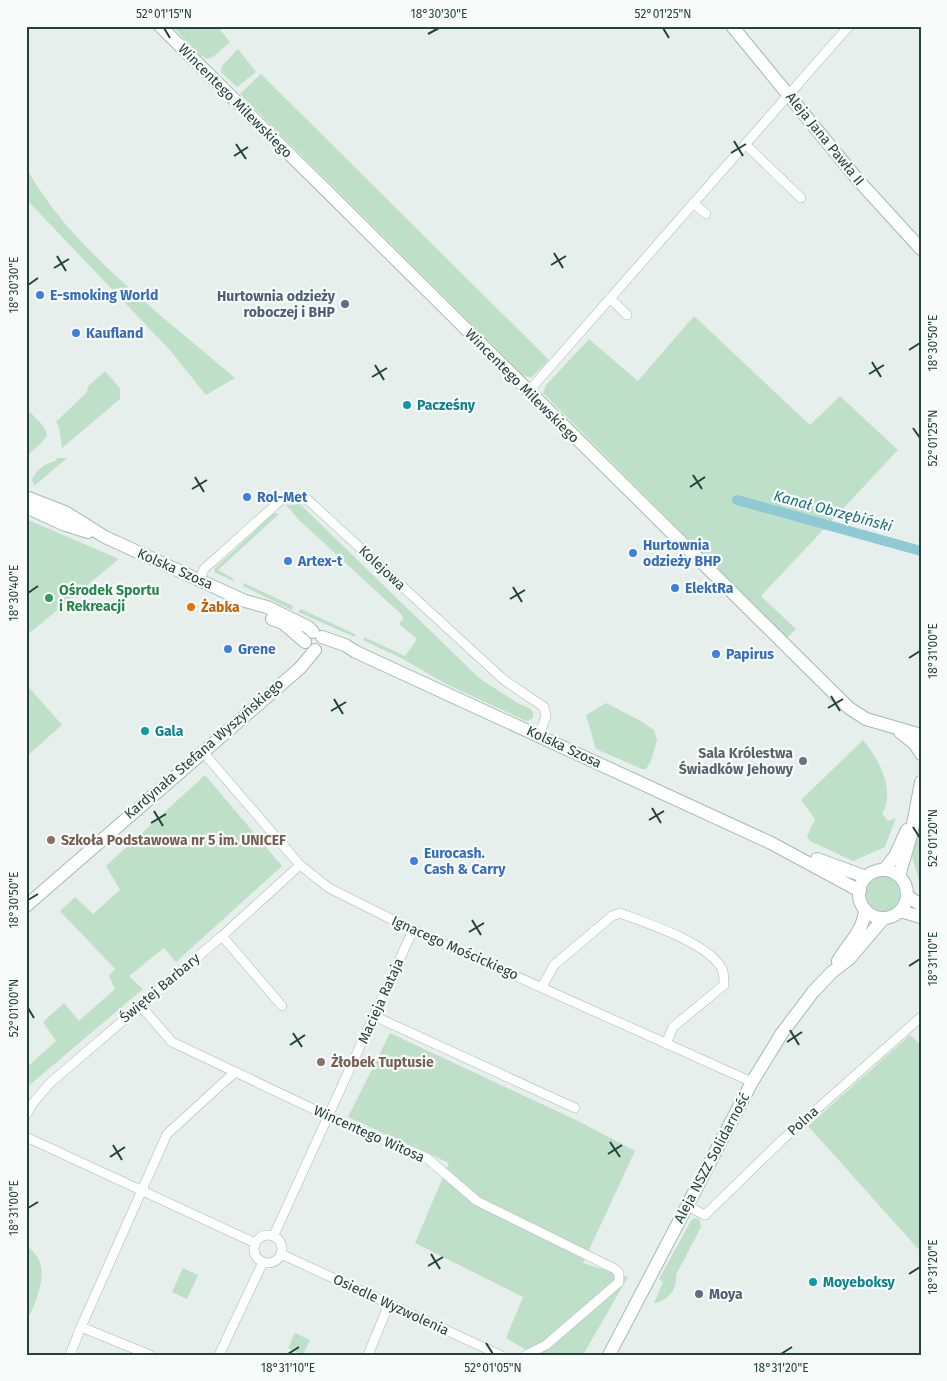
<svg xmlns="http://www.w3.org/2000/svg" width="947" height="1381" viewBox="0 0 947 1381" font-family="'Fira Sans',sans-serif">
<rect width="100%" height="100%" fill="#e6efeb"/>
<path fill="#bfe0c8" d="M172,26H217L230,42L213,57L207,59L200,55Z
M238,49L256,72L237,87L221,72L222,66Z
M261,74L549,360L531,378L523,375L240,94Z
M26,167C67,246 168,320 235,378L206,395L168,348L26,199Z
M694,316L810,425L840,396L898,450L761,596L796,629L787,638L543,393L546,385L589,339L638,381Z
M105,371L120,388V399L62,448L59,427L56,422L87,392L88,386Z
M30,412L44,427L47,435L43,441L26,457V416Z
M57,458H67L34,486L32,479C38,469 43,464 55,461Z
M300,504L478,677C490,686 503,693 516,702C522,706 529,706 533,712V718L526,721L446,684L403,659L363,640L364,637L405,656L417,639L399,624L403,619L402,615L299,520L286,505Z
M274,513L279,514L218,570L234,579L233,581L214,572L215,568Z
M26,519L119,559L26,636Z
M244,583L293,606L292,610L243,586Z
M301,609L355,634V637L298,612Z
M26,684L62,725L26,757Z
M606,703L641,721L654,730L657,740L651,761L646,769H642L596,749L586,715Z
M863,740C879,759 896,791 882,814L888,821L896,818L885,847L853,861L810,841L807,836L815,819L801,800Z
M205,775L282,866L176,962L164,948L129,976L143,989L26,1088V1068L56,1041L43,1022L64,1003L79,1021L115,989L109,976L115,969L60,911L75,897L93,914L120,890L106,866Z
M921,821V888L912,856L910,855Z
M866 894a17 17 0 1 1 34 0a17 17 0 1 1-34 0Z
M390,1033L576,1120L635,1151L583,1263L628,1277L583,1355H535L506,1338L523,1297L415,1243L449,1163L348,1117Z
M910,1035L921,1045V1252L808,1126Z
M698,1218L700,1221L701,1227L676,1275C678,1289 667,1302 654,1303L663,1282L659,1279L692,1219Z
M26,1245C52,1264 40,1290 30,1315L26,1313Z
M183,1268L198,1275L187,1299L172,1292Z
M295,1333L310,1340L303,1355L288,1348Z"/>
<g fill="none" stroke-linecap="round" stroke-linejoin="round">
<path stroke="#8ec9d4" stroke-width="10" d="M737,500L921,551"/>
<defs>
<path id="street" d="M745,144L801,198
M693,203L706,214
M610,298L627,315
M528,392L849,26
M200,580L204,569L281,500L293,497L308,500L504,680L544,707L546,716L539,736
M202,751L300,865L329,888L413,930L752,1082
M222,936L282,1006
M542,987L554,965L612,916L620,913C646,923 709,943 722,969C724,973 724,981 724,985L673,1027L666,1044
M140,1005L172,1042L328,1116L427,1158L477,1201L615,1269L619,1273V1282L546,1345L526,1355
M374,1016L575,1108
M26,1115L33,1103L50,1083L222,936L300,865
M26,1137L255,1243
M687,1206L705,1215L781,1141L921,1017
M254 1249a14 14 0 1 1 28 0a14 14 0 1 1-28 0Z
M274,1235L413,930
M281,1254L500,1355
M81,1327L167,1134L235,1072
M70,1355L81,1327L150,1355
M219,1355L263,1262
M368,1355L389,1304"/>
<path id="secondary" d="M160,26L849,708L866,719L921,735
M732,26L858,180L921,249
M26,497L65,512L105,537L245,601L267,607L308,627L313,632
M26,507L63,524L88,532
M272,619L283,623L305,642
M322,637L345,645L356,652L771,843L860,891
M900,732L915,744L921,754
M817,859L866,877
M884,870L895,856L907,830
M859 894a24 24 0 1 1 48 0a24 24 0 1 1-48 0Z
M899,876L911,835L921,782
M907,896L921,905
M26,906L300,668L315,650
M900,911L921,917
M838,961C848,943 864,931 865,909
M609,1355L752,1082L782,1033L813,992L832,972L849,959L884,918"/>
</defs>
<use href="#street" stroke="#a8b8b2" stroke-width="10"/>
<use href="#secondary" stroke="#a4bbb3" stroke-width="14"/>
<use href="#street" stroke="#fff" stroke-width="9"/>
<use href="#secondary" stroke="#fff" stroke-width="12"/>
</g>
<path fill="none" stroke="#24423a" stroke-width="2" d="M164,28L170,38M663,28L669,38M428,34L439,28M734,141L743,156M236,144L246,159M731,153L746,144M234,156L248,147M554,253L563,268M57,256L66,271M551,265L566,256M54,268L69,259M28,285L38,278M909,350L920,343M872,362L881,377M375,365L384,380M869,374L884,365M372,377L387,368M913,428L920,438M693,475L702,489M195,477L204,492M690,487L705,477M192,489L207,480M513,587L522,602M28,593L38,586M510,599L525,590M909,658L920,651M831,696L840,711M334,699L343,714M828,708L843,699M331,711L346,702M652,808L661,823M154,811L163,826M649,820L664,811M151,823L166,814M913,827L920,838M28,900L38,894M472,920L481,935M469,932L484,923M909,966L920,959M28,1008L34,1018M790,1030L799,1045M293,1033L302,1047M787,1042L802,1032M290,1045L305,1035M610,1142L620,1157M113,1145L122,1160M608,1154L622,1145M110,1157L125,1147M28,1208L38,1202M431,1254L440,1269M428,1266L443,1257M909,1274L920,1267M486,1343L493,1354M288,1354L299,1347M781,1354L792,1347"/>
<g fill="#3f7fe0" stroke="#f7fbf9" stroke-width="2">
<circle cx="40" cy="295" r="5"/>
<circle cx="76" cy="333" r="5"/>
<circle cx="247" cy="497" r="5"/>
<circle cx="633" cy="553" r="5"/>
<circle cx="288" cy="561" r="5"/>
<circle cx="675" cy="588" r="5"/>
<circle cx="228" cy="649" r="5"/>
<circle cx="716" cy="654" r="5"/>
<circle cx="414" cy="861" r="5"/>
</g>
<g fill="#5c6f8a" stroke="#f7fbf9" stroke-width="2">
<circle cx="345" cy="304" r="5"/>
<circle cx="699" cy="1294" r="5"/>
</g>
<g fill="#0f9aa8" stroke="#f7fbf9" stroke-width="2">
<circle cx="407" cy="405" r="5"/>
<circle cx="145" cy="731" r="5"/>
<circle cx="813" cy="1282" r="5"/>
</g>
<circle fill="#2e9e5b" stroke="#f7fbf9" stroke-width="2" cx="49" cy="598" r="5"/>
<circle fill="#e8710a" stroke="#f7fbf9" stroke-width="2" cx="191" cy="607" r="5"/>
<circle fill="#6b7280" stroke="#f7fbf9" stroke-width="2" cx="803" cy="761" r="5"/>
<g fill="#8d6e63" stroke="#f7fbf9" stroke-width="2">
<circle cx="51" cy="840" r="5"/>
<circle cx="321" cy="1062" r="5"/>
</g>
<g text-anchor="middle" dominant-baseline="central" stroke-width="4.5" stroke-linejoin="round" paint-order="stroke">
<g font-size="14" fill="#24423a" stroke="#f7fbf9">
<text transform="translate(235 101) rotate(45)">Wincentego Milewskiego</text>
<text transform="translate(825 139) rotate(51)">Aleja Jana Pawła II</text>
<text transform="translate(522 386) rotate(45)">Wincentego Milewskiego</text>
<text transform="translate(382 568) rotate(43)">Kolejowa</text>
<text transform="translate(175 569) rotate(24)">Kolska Szosa</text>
<text transform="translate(564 747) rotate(25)">Kolska Szosa</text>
<text transform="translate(204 749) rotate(-41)">Kardynała Stefana Wyszyńskiego</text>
<text transform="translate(455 948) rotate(24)">Ignacego Mościckiego</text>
<text transform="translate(160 988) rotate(-40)">Świętej Barbary</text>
<text transform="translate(381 1001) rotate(-66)">Macieja Rataja</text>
<text transform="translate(803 1121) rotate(-42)">Polna</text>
<text transform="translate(369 1134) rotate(24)">Wincentego Witosa</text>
<text transform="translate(712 1158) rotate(-62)">Aleja NSZZ Solidarność</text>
<text transform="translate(391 1305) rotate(25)">Osiedle Wyzwolenia</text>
</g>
<g font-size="14" font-weight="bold" fill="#366cbe" stroke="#f7fbf9" text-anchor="start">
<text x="50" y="295">E-smoking World</text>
<text x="86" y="333">Kaufland</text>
<text x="257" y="497">Rol-Met</text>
<text x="643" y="545">Hurtownia<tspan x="643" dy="16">odzieży BHP</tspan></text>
<text x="298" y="561">Artex-t</text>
<text x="685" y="588">ElektRa</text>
<text x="238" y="649">Grene</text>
<text x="726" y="654">Papirus</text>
<text x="424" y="853">Eurocash.<tspan x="424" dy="16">Cash &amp; Carry</tspan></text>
</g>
<g font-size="14" font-weight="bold" fill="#4e5e75" stroke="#f7fbf9" text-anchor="end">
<text x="335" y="296">Hurtownia odzieży<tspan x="335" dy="16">roboczej i BHP</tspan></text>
<text x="709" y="1294" text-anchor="start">Moya</text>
</g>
<g font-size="14" font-weight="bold" fill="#0d838f" stroke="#f7fbf9" text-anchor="start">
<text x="417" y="405">Pacześny</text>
<text x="155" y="731">Gala</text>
<text x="823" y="1282">Moyeboksy</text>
</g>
<g font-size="14" font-weight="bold" fill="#27864d" stroke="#f7fbf9" text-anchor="start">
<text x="59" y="590">Ośrodek Sportu<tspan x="59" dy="16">i Rekreacji</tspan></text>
</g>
<g font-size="14" font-weight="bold" fill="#c56008" stroke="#f7fbf9" text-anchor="start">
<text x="201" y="607">Żabka</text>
</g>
<g font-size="14" font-weight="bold" fill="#5b616d" stroke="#f7fbf9" text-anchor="end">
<text x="793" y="753">Sala Królestwa<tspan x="793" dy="16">Świadków Jehowy</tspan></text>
</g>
<g font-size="14" font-weight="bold" fill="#785e54" stroke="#f7fbf9" text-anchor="start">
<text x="61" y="840">Szkoła Podstawowa nr 5 im. UNICEF</text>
<text x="331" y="1062">Żłobek Tuptusie</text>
</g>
<g font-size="15" font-style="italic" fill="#1c6f80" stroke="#f7fbf9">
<text transform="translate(833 511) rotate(15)">Kanał Obrzębiński</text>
</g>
</g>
<rect width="947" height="1381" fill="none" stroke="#f7fbf9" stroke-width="55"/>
<rect x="28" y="28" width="892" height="1326" fill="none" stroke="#24423a" stroke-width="2"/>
<g font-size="12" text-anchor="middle" fill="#24423a">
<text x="164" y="18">52°01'15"N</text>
<text x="439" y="18">18°30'30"E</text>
<text x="663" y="18">52°01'25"N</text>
<text transform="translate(14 285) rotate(-90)" y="4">18°30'30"E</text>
<text transform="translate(933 343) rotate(-90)" y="4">18°30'50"E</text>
<text transform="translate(933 438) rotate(-90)" y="4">52°01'25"N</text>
<text transform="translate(14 593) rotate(-90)" y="4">18°30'40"E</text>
<text transform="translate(933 651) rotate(-90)" y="4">18°31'00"E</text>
<text transform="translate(933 838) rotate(-90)" y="4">52°01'20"N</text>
<text transform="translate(14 900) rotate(-90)" y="4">18°30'50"E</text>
<text transform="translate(933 959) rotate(-90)" y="4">18°31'10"E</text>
<text transform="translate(14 1008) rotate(-90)" y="4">52°01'00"N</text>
<text transform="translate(14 1208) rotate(-90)" y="4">18°31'00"E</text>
<text transform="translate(933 1267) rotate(-90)" y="4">18°31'20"E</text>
<text x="288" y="1372">18°31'10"E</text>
<text x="493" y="1372">52°01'05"N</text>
<text x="781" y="1372">18°31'20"E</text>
</g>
</svg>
